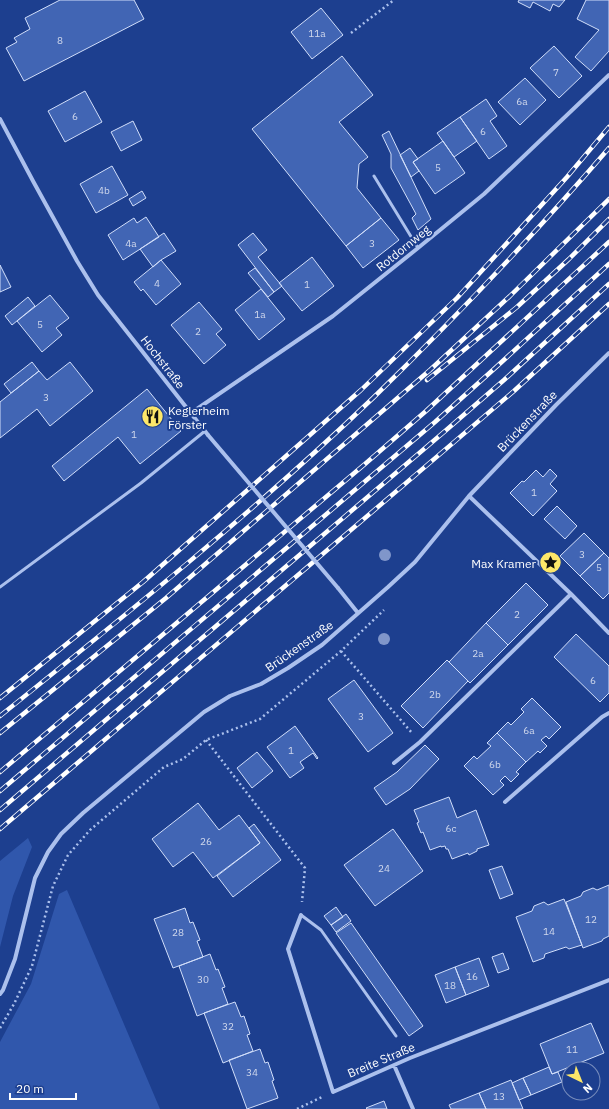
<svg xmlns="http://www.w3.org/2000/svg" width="609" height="1109" viewBox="0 0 609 1109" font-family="'IBM Plex Sans',sans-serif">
<rect width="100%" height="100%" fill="#1d3f8f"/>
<path fill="#3057ac" d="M28,838L32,847L13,896L0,947V861Z
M67,890L160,1109H0V1042L31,984L59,894Z"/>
<path fill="#4165b4" stroke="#d1defa" d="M60,0H134L144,19L24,81L6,48L17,42L14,38L30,29L25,18Z
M519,0H565L559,7L553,4L550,11L533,2L530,8L518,2Z
M586,0H609V51L591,71L575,57L599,30L577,19Z
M321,8L343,35L312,59L291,32Z
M554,46L582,76L559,98L530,68Z
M342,56L373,95L339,122L368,157L359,164L357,188L381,218L346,246L252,129Z
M525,78L546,100L520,125L498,102Z
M85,91L102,122L65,142L48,111Z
M486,99L497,116L490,121L507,146L489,159L460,117Z
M460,117L477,141L454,157L437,133Z
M133,121L142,140L121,151L111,132Z
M389,131L431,219L418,230L412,218L416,214L391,168V154L382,135Z
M443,141L465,173L435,194L413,162Z
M410,148L418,159L413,162L419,171L411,177L400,155Z
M112,166L128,195L96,213L80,184Z
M142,191L146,198L133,206L129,199Z
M146,217L159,237L123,260L108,235L134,218L137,223Z
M381,218L399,240L363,268L346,246Z
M164,233L176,251L161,260L153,267L140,249Z
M253,233L267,250L258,257L282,286L274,292L238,245Z
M312,257L334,286L302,311L279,283Z
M161,260L181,284L156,305L143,289L141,291L134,282Z
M0,265L11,287L0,292Z
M255,268L274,292L268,297L248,273Z
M261,289L285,319L259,340L235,310Z
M50,295L69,318L56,328L62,335L42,352L17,321Z
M28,297L35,306L12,325L5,316Z
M199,302L222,329L216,334L226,345L204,364L171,325Z
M32,362L39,371L11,393L4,384Z
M70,362L93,391L50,426L37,409L0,438V402L39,371L47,380Z
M147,389L181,431L140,464L118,437L64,481L52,466Z
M550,469L557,476L550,484L557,491L533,516L510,493L522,481L524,482L536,470L543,477Z
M557,506L577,526L565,539L544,519Z
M584,533L604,553L580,576L560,556Z
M604,553L609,558V593L603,599L580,576Z
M526,583L548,605L508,645L486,623Z
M486,623L508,645L470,683L449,662Z
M576,634L609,666V693L600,702L554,657Z
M447,660L468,681L423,728L401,706Z
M354,680L393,733L368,752L328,699Z
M532,698L561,727L549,739L546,736L541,740L547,746L540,753L538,751L526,762L497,733L508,722L511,725L524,712L521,709Z
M295,726L318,758L317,759L313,753L300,762L304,768L290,778L267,747Z
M497,733L526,762L516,772L519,774L511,782L505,776L500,781L504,785L493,795L464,766L474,756L477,759L491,746L487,743Z
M425,745L439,759L410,789L386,805L374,788L397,772Z
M257,752L273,771L252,788L237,768Z
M449,797L457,818L476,810L489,845L477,849V851L469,855L468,853L452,859L448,849H446L445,846L441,847V846L430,850L423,832L421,833L417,823L419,822L414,810Z
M198,803L219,830L239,815L260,843L213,878L193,852L173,867L152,839Z
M254,824L281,860L233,897L217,876L260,843L249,828Z
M393,829L423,871L375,906L344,865Z
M502,866L513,894L500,899L489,870Z
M609,885V936L603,939L602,941L583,948L566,902L581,896L583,892L593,888L597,890Z
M564,899L582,945L569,949L566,947L545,954L544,958L533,962L516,917L532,911L534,906L544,902L548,905Z
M336,907L343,917L331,925L324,916Z
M185,908L190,923L193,922L200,940L197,941L203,957L173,968L154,919Z
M346,914L351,921L336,932L331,925Z
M351,923L423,1026L409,1036L336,933Z
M503,953L509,969L498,973L492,957Z
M210,954L216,970L218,969L225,987L222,988L228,1004L197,1016L179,966Z
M479,958L489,986L466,995L455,967Z
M455,967L466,995L446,1003L435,975Z
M235,1002L241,1017L244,1016L250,1034L247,1035L253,1051L223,1063L204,1013Z
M591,1023L604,1053L552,1074L540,1044Z
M260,1049L265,1063L268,1062L274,1080L272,1081L278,1098L247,1109L229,1060Z
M549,1067L552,1074L558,1072L562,1082L531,1095L523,1078Z
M523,1078L531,1095L519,1100L512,1083Z
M511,1080L523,1109H486L479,1093Z
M479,1093L486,1109H451L449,1105Z
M384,1101L387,1109H367L366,1108Z"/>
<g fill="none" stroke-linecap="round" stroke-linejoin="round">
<path stroke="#abc0ed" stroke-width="2.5" stroke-dasharray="2 3" stroke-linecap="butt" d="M351,33L394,0
M341,651L412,733
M206,740L305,868L302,902
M0,1028L14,1004L32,966L53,886L68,855L90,830L164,767L183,759L206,740L260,719L341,651L384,610
M297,1109L322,1097"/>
<path stroke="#abc0ed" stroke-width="3" d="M374,176L418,248
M0,587L141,483L205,431
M301,915L321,930L396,1036"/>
<path stroke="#abc0ed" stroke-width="4" d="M0,119L33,181L77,261L98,295L208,435
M191,413L333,316L418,248L484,194L609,75
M469,496L571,594L609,633
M338,588L358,613
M394,763L420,742L571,594
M505,802L602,717L609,713
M301,915L288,949L333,1092L410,1058L609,980
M0,994L3,990L15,959L35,878L48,852L61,834L83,813L204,712L230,696L261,684L288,668L322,645L388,587L415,562L469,496L556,405L609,353
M394,1065L413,1109"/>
<defs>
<path id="rail" d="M427,380L517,307L569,259L609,219
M0,698L143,582L361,390L457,298L567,177L609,127
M0,716C127,614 255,511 373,398C455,318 534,235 609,148
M0,733L166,598L430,370L510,296L609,199
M0,772L365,464L426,411L609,242
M0,791L435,422L494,369L609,264
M0,810L444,432L504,380L609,284
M0,829L514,391L609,304"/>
</defs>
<use href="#rail" stroke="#fff" stroke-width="4.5"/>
<use href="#rail" stroke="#1d3f8f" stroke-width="3" stroke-dasharray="9" stroke-linecap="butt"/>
<path stroke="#abc0ed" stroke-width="4" d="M208,435L338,588"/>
</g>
<g fill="#8096ca">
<circle cx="385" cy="555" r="6"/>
<circle cx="384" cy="639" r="6"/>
</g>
<defs>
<symbol id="restaurant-disc" viewBox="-11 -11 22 22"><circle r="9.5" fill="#fde769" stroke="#1d3f8f"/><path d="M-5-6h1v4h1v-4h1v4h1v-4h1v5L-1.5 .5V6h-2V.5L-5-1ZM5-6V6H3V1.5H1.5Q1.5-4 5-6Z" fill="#111"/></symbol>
<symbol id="sight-disc" viewBox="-11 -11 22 22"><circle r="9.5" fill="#fde769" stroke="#1d3f8f"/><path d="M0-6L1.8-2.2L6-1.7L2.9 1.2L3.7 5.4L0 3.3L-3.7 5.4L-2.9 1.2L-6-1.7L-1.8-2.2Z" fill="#111"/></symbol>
</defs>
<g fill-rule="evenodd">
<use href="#restaurant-disc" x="140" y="404" width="25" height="25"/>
<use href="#sight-disc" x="538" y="550" width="25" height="25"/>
</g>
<g text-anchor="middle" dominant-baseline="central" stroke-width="4" stroke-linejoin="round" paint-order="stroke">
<g font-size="10" fill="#d0d8ec">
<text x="317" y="33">11a</text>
<text x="60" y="40">8</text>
<text x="556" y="72">7</text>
<text x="522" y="101">6a</text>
<text x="75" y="116">6</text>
<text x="483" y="131">6</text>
<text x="438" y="167">5</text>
<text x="104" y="190">4b</text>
<text x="131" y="243">4a</text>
<text x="372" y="243">3</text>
<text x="157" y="283">4</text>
<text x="307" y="284">1</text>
<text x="260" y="314">1a</text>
<text x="40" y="324">5</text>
<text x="198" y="331">2</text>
<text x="46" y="397">3</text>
<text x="134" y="434">1</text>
<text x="534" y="492">1</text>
<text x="582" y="554">3</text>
<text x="599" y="567">5</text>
<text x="517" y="614">2</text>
<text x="478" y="653">2a</text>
<text x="593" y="680">6</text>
<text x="435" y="694">2b</text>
<text x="361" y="716">3</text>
<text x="529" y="730">6a</text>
<text x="291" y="750">1</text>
<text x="495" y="764">6b</text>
<text x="451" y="828">6c</text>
<text x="206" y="841">26</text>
<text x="384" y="868">24</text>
<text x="591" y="919">12</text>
<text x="549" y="931">14</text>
<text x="178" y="932">28</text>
<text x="472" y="976">16</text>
<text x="203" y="979">30</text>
<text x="450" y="985">18</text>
<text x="228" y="1026">32</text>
<text x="572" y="1049">11</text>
<text x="252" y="1072">34</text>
<text x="499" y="1096">13</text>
</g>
<g font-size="12" fill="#fff" stroke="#1d3f8f">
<text transform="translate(403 248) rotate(-39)">Rotdornweg</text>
<text transform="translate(163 362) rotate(52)">Hochstraße</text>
<text transform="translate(527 421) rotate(-46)">Brückenstraße</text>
<text transform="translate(299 646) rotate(-35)">Brückenstraße</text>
<text transform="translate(381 1060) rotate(-23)">Breite Straße</text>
</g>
<g font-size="12" fill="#fff" stroke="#1d3f8f" text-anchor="start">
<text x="168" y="410">Keglerheim<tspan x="168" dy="14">Förster</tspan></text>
<text x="536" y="563" text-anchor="end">Max Kramer</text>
</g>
</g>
<g transform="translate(581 1081) rotate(137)"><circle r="19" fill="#1d3f8f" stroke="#778cbc"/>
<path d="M0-3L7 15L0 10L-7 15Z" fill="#fde769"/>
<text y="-6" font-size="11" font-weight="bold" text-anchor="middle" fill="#ffffff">N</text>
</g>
<path d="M10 1093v6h66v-6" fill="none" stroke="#ffffff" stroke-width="2"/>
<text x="16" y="1093" font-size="12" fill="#ffffff" stroke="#1d3f8f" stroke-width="3" paint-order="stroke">20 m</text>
</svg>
